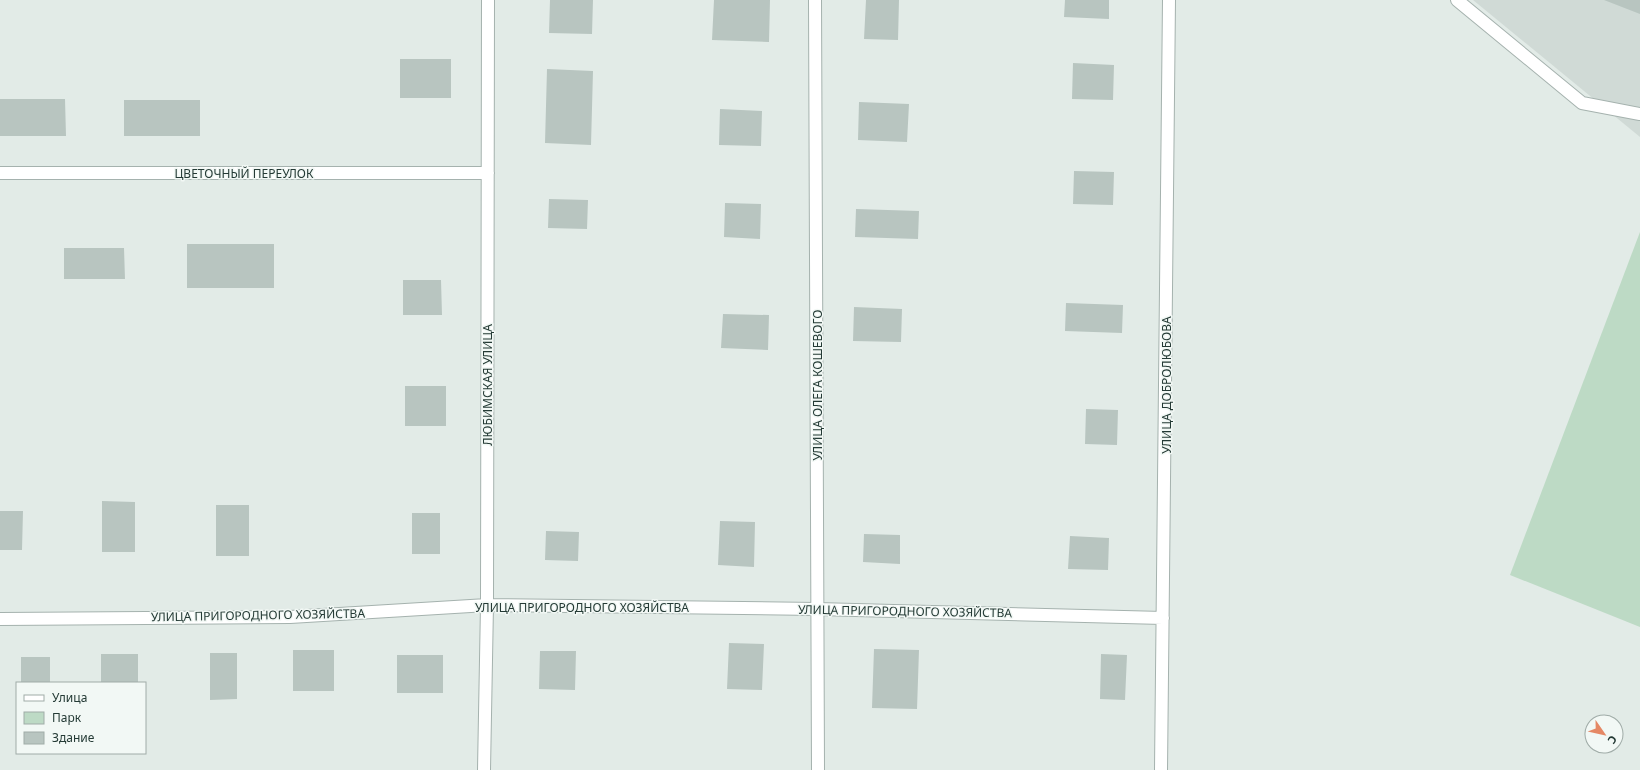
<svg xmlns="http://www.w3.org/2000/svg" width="1640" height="770" viewBox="0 0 1640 770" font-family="'Noto Sans',sans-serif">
<rect width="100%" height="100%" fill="#e2ebe7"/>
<path fill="#d0dad6" d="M1473,0H1640V137Z"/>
<path fill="#bddac5" d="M1640,232V627L1510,575Z"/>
<path fill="#b8c5c0" d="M550,0H593L592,34L549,33Z
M714,0H770L769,42L712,40Z
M866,0H899L898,40L864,39Z
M1065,0H1109V19L1064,17Z
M1604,0H1640V14Z
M400,59H451V98H400Z
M1073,63L1114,65L1113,100L1072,99Z
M547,69L593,71L591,145L545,143Z
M0,99H65L66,136H0Z
M124,100H200V136H124Z
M859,102L909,104L907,142L858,140Z
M720,109L762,111L761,146L719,145Z
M1074,171L1114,172L1113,205L1073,204Z
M549,199L588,200L587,229L548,228Z
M725,203L761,204L760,239L724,237Z
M856,209L919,211L918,239L855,237Z
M187,244H274V288H187Z
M64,248H124L125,279H64Z
M403,280H441L442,315H403Z
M1066,303L1123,305L1122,333L1065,331Z
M854,307L902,309L901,342L853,341Z
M723,314L769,315L768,350L721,348Z
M405,386H446V426H405Z
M1086,409L1118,410L1117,445L1085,444Z
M102,501L135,502V552H102Z
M216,505H249V556H216Z
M0,511H23L22,550H0Z
M412,513H440V554H412Z
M720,521L755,522L754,567L718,565Z
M546,531L579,532L578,561L545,560Z
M864,534L900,535V564L863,562Z
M1070,536L1109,538L1108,570L1068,569Z
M729,643L764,644L762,690L727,689Z
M874,649L919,650L917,709L872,708Z
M293,650H334V691H293Z
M540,651H576L575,690L539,689Z
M210,653H237V699L210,700Z
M101,654H138V683H101Z
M1101,654L1127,655L1125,700L1100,699Z
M397,655H443V693H397Z
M21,657H50V683H21Z"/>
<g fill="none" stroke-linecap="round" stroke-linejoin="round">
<defs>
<path id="service" d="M1457,0L1582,103L1640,114"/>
<path id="minor" d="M815,0L818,770
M0,173H488
M0,619L290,617L487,605L817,609L1163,618
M484,770L487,605L488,0
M1161,770L1169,0"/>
</defs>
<use href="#service" stroke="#a5b2ae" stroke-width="14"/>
<use href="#minor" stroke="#a5b2ae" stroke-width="14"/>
<use href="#service" stroke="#fff" stroke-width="12"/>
<use href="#minor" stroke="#fff" stroke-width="12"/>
</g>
<g text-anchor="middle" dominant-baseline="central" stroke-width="3" stroke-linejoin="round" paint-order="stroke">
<g font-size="12" fill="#243a35" stroke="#f2f8f5">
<text x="244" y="173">ЦВЕТОЧНЫЙ ПЕРЕУЛОК</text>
<text transform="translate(487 385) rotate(-90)">ЛЮБИМСКАЯ УЛИЦА</text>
<text transform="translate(817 385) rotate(-90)">УЛИЦА ОЛЕГА КОШЕВОГО</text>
<text transform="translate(1166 385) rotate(-90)">УЛИЦА ДОБРОЛЮБОВА</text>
<text x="582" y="607">УЛИЦА ПРИГОРОДНОГО ХОЗЯЙСТВА</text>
<text transform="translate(905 611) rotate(1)">УЛИЦА ПРИГОРОДНОГО ХОЗЯЙСТВА</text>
<text transform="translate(258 615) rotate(-1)">УЛИЦА ПРИГОРОДНОГО ХОЗЯЙСТВА</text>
</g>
</g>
<rect x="16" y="682" width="130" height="72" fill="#f2f8f5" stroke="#a0aca8"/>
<rect x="24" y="695" width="20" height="6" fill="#ffffff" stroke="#a0aca8"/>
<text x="52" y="702" font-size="12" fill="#243a35">Улица</text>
<rect x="24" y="712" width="20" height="12" fill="#bddac5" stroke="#a0aca8"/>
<text x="52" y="722" font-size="12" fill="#243a35">Парк</text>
<rect x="24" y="732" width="20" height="12" fill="#b8c5c0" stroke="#a0aca8"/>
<text x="52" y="742" font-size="12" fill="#243a35">Здание</text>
<g transform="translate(1604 734) rotate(124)"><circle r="19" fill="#f2f8f5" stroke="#a0aca8"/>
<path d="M0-3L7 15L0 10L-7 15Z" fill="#e58865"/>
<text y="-6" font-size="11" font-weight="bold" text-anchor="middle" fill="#243a35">С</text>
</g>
</svg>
